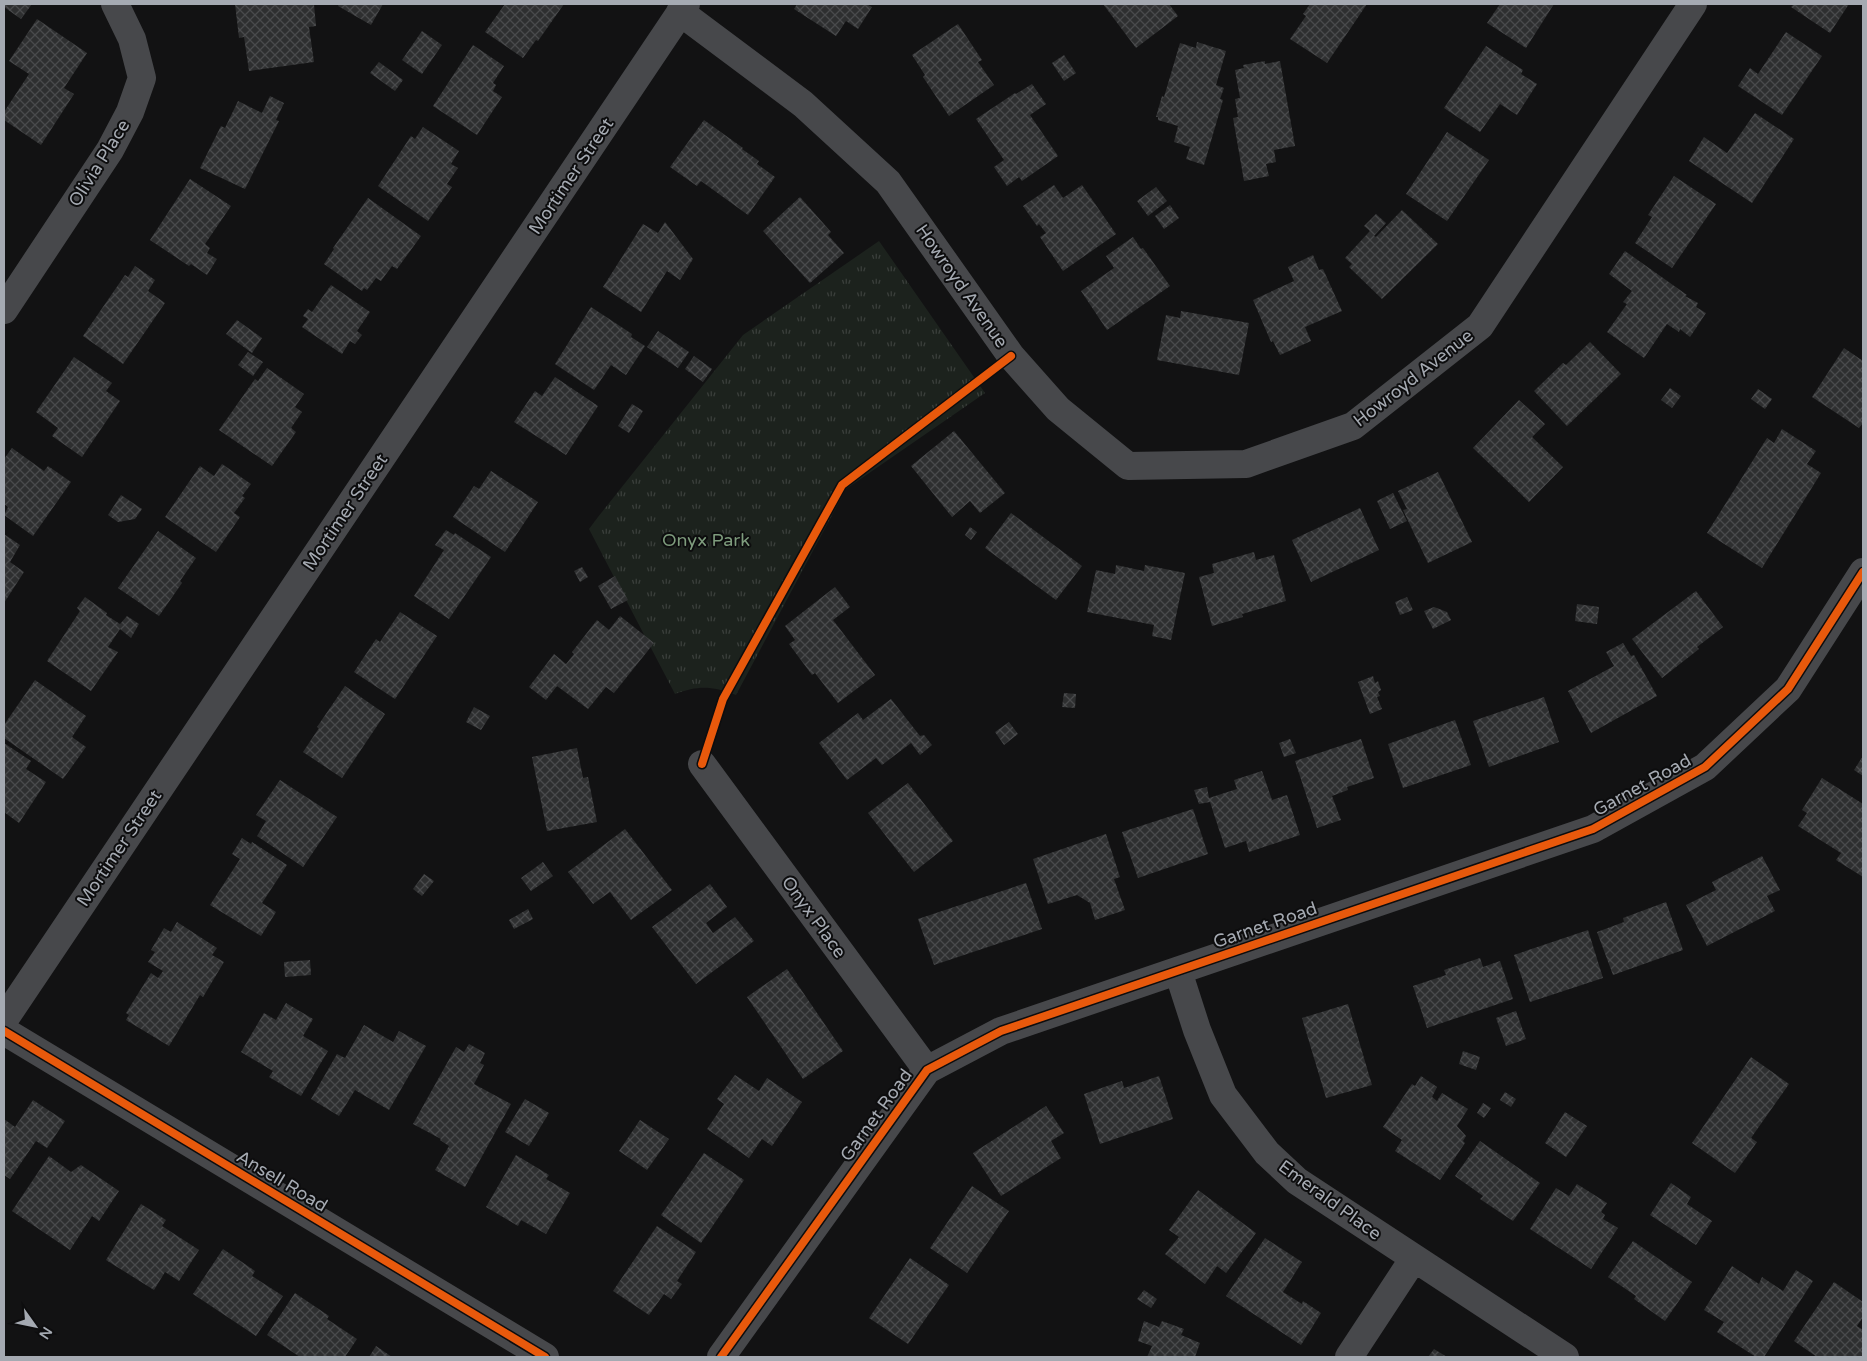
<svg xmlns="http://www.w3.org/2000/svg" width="1867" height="1361" viewBox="0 0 1867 1361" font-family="'Varela Round',sans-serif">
<defs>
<pattern id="park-tufts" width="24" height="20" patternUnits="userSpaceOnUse" patternTransform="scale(1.25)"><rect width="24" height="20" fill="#1c221d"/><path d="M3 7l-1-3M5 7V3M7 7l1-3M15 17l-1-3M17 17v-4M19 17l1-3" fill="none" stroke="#3a3f3b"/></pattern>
<pattern id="building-cross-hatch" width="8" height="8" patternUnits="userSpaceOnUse" patternTransform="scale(1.25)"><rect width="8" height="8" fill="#2e2f30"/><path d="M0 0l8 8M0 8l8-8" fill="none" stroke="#494a4c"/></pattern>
</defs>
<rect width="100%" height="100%" fill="#121213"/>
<path fill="url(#park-tufts)" d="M879,241L985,393L846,489L736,695C712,686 699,685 675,694L589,529L598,517L743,335Z"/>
<path fill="url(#building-cross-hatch)" d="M4,4H32L21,19L4,7Z
M235,4H314L316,26L309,27L314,62L249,71L244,37L239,38Z
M339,4H383L371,25L338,6Z
M505,4H564L538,41L536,40L523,58L485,32Z
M797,4H866L872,7L858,29L846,21L836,36L794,9Z
M1103,4H1169L1178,16L1136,48Z
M1310,4H1367L1327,63L1290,39L1306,16L1303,14Z
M1500,4H1554L1526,48L1487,23Z
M1794,4H1849L1830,33L1791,7Z
M37,19L87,53L64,88L74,94L41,145L4,120V112L29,74L9,61Z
M958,24L982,60L978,62L994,85L949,116L923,77L925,75L912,55Z
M422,31L442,45L422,74L402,60Z
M1786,32L1822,56L1782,115L1738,86L1750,68L1758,74Z
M1197,42L1226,51L1216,85L1224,88L1220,99L1223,100L1204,165L1186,159L1190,147L1174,142L1178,126L1158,120V117H1156L1162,96L1164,97L1180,43L1196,48Z
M473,45L504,66L493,83L496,85L493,91L502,97L477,135L433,106Z
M1486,46L1523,70L1521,74L1537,84L1517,115L1500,104L1480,132L1444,108Z
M1064,55L1076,73L1064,81L1052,63Z
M1265,61V64L1280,61L1295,146L1274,150L1276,162L1266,164L1269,176L1244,181L1233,118L1238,117L1235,99L1240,98L1235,70L1244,68L1243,65Z
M379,62L403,80L395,91L370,73Z
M1032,84L1046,104L1030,115L1058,156L1022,181L1019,177L1007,186L994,167L1004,160L976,119L1015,93L1016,94Z
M270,96L284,103L276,120L279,121L245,189L200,168L221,126L225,128L238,101L262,113Z
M1755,113L1794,139L1752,203L1689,161L1704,137L1727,153Z
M704,120L743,148L742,149L759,161L757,164L775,177L748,215L701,181L697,186L670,167Z
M423,127L459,151L451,164L458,168L447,184L452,187L428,221L378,186L411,136L415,139Z
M1447,132L1489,160L1447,221L1406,194Z
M1674,176L1716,204L1672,268L1635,243L1652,217L1648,215Z
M190,179L231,206L205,244L210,248L207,253L217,259L207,275L191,264L189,266L150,240Z
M1054,185L1063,198L1082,185L1116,234L1063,271L1040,237L1046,233L1039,224L1037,226L1023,206Z
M1156,187L1167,201L1148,216L1137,201Z
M800,197L831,232L828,235L844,253L810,283L763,231Z
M368,198L421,236L397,269L392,266L381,281L376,278L367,290L364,288L362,291L324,264L334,249L333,248Z
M1170,205L1179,218L1164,229L1155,216Z
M1402,210L1438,244L1382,299L1349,267L1352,264L1345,258L1370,231L1364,226L1376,214L1386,223L1374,236L1376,237Z
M665,222L693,259L680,280L667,271L641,312L603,287L643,224L658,233Z
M1133,237L1141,249L1143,248L1170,286L1107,330L1081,291L1114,268L1106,256Z
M1625,251L1687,295L1685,296L1698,303L1696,307L1706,313L1690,337L1680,329L1679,332L1667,324L1644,358L1607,332L1627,304L1623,302L1632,291L1609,274Z
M1313,255L1319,270L1323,269L1342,311L1305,327L1311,341L1280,355L1273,341L1271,342L1253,300L1294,281L1288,267Z
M135,266L155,280L148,291L165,303L123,364L83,336L125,275L128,277Z
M331,285L370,312L357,331L362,335L355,344L350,341L342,354L302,327L308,319L303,316L308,309L312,312Z
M591,307L632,334L631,337L645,346L626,375L611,365L594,390L555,364Z
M1181,311L1249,323L1239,375L1157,360L1166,315L1180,318Z
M237,320L262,338L252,353L226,334Z
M658,331L689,352L678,368L647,347Z
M1590,342L1621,374L1567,426L1534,391L1563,363L1566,365Z
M1844,348L1863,361V423L1859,428L1812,397Z
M248,352L263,362L253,376L238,365Z
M694,356L712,369L703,382L685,369Z
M74,357L112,383L106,391L120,401L82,457L52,436L58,428L36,412Z
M267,368L304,394L295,407L302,412L291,428L296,432L272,466L219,430L255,379L258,381Z
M555,377L598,406L566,455L514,422L535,391L542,396Z
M1670,388L1681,396L1672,408L1661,400Z
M1758,389L1772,399L1765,409L1751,399Z
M1519,400L1545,424L1532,437L1563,467L1529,502L1473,448Z
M632,404L643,411L629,433L618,426Z
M1782,429L1816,451L1807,464L1821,473L1762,568L1707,533L1767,438L1774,443Z
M954,431L1005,493L980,513L970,501L952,517L911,466Z
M12,448L44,471L48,466L71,482L33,536L4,515L8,507L4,504V459Z
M222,464L251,484L242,496L245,498L234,513L240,517L216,552L165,517L200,466L214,476Z
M491,471L538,502L505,552L453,517L474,486L479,489Z
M1438,472L1472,542L1428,563L1403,510L1407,509L1398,491Z
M1393,493L1407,521L1390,529L1377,501Z
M121,495L142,509L135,519L118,522L108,515Z
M1360,508L1379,550L1311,582L1292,540Z
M1011,513L1082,566L1056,600L985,548Z
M970,527L977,532L971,540L965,535Z
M446,530L454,535L455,533L491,557L449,619L414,596L444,550L435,545Z
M158,531L196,558L180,581L182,583L159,616L118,588Z
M4,534L20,545L10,562L24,572L4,603Z
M1254,552L1256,560L1274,555L1286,601L1242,614L1243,617L1212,626L1199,577L1214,573L1212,564Z
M1116,565L1144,571L1145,565L1185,573L1171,640L1152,636L1154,625L1087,612L1096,570L1115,574Z
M582,567L588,577L580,582L574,571Z
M615,576L628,600L611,609L598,586Z
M835,587L850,607L833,620L875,675L838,703L815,673L812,675L789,644L795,640L785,626Z
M1696,591L1723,627L1697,647L1699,649L1662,678L1632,639Z
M85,597L107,613L106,615L120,624L127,616L139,624L131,638L120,629L108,647L118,652L91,691L47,661L80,611L77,608Z
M1407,597L1413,610L1400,615L1395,602Z
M1577,604L1599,607L1597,624L1575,621Z
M1434,607L1447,612L1451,620L1433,629L1424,611Z
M400,612L437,636L395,699L354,672L376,639L380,642Z
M620,616L654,643L614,693L606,687L588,709L557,686L546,700L529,687L554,654L566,664L574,654L572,652L597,620L609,630Z
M1623,643L1631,656L1634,655L1657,696L1591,733L1568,691L1614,666L1606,652Z
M1373,676L1375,683L1378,681L1381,690L1378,692L1380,696L1377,697L1382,709L1370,714L1358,682Z
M35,680L86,716L72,737L86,747L63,779L4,738V725Z
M345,686L385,714L342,778L303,752L319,728L317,727Z
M1064,693L1076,694L1075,708L1062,707Z
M1544,697L1559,742L1489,767L1473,721Z
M891,699L920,736L924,735L932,745L920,755L911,743L882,765L876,758L847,780L819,743L858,713L863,720Z
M474,707L490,716L481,730L466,722Z
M1455,720L1471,765L1403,788L1388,744Z
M1009,722L1018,734L1004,745L995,732Z
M1290,739L1296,753L1284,757L1279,743Z
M1361,739L1374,778L1347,787L1348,790L1332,796L1341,820L1317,828L1295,761Z
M4,743L31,761L26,769L46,782L19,823L4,812Z
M577,748L583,778L588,777L597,822L547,831L532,757Z
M1863,756V776L1854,770Z
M1262,771L1272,800L1287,795L1300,835L1249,852L1246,841L1225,848L1210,802L1199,804L1194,790L1207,787L1209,798L1237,789L1234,780Z
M1822,778L1863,804V877L1836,860L1841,853L1798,826L1807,813L1802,810Z
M280,780L337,817L303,867L257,836L266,821L256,815Z
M908,783L953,841L914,872L868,813Z
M1193,809L1208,854L1138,878L1122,832Z
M625,829L672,890L631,920L610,892L593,904L568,872Z
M1106,834L1120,877L1114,879L1125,910L1095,920L1090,903L1077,895L1048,904L1033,859Z
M242,838L251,844L252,842L287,865L262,903L276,912L261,936L210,905L240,859L232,854Z
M1762,856L1780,890L1767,896L1775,911L1707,946L1686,905L1716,890L1712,882Z
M543,862L553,876L531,891L521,878Z
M424,874L434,881L422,896L413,889Z
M1026,883L1042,929L934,965L918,919Z
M710,884L727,907L706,923L713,933L735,917L754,941L696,984L652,927Z
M1666,902L1683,950L1613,975L1597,932L1624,922L1623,918Z
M528,909L533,919L514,929L509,920Z
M177,922L217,948L212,955L224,962L203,997L200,995L169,1046L126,1020L129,1015L126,1013L151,973L158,978L163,971L148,962L155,952L151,950L164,928L171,932Z
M1588,930L1603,978L1530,1002L1514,955Z
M1480,958L1483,967L1500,961L1513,999L1427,1028L1413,986L1446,975L1444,970Z
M310,960L311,975L285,977L284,962Z
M787,969L843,1051L803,1079L747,997Z
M286,1003L313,1019L303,1036L328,1051L301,1096L269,1077L273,1071L241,1052L264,1013L276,1020Z
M1348,1004L1372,1085L1326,1098L1302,1018Z
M1516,1011L1526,1039L1506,1046L1496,1018Z
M364,1025L393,1042L399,1031L426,1046L389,1110L355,1090L339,1116L311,1099L337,1054L345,1058Z
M469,1044L485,1053L480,1063L484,1065L474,1084L511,1104L465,1187L435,1170L449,1146L440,1140L441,1139L413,1124L456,1047L464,1052Z
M1463,1051L1480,1057L1476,1070L1459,1064Z
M1751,1057L1789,1084L1751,1138L1757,1142L1735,1173L1692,1143Z
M735,1075L759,1091L767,1078L802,1102L772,1146L762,1139L749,1158L707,1129L724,1104L717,1099Z
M1159,1076L1173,1119L1100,1144L1084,1094L1122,1081L1124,1088Z
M1421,1076L1437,1087L1432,1097L1437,1101L1442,1093L1468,1109L1457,1126L1466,1136L1463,1141L1465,1143L1440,1180L1395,1151L1402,1140L1383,1127L1412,1084L1415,1086Z
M1505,1092L1516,1099L1511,1107L1500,1100Z
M525,1099L549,1113L529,1146L505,1132Z
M33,1100L65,1121L47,1148L36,1141L10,1179L4,1175V1119L15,1127Z
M1483,1103L1491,1108L1484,1118L1477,1113Z
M1046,1106L1064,1133L1051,1141L1061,1158L1001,1196L973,1153Z
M1565,1112L1587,1126L1566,1157L1545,1143Z
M640,1120L669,1139L647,1170L619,1151Z
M1480,1141L1540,1183L1513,1221L1480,1199L1483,1196L1455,1176Z
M704,1153L744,1180L701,1243L661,1215Z
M516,1155L549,1175L546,1179L570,1193L546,1234L521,1220L518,1226L486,1207Z
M49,1156L71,1172L81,1165L119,1191L99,1221L92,1216L70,1250L12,1211Z
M1671,1183L1691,1197L1687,1204L1712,1221L1696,1245L1650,1215Z
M1577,1184L1607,1203L1601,1212L1605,1215L1603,1219L1618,1228L1591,1269L1530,1229L1556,1188L1569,1196Z
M972,1186L1009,1211L967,1273L930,1248Z
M1198,1190L1256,1233L1226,1273L1217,1266L1205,1284L1165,1254L1179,1237L1169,1230Z
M141,1204L166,1220L162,1226L199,1250L179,1281L165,1272L154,1290L106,1260Z
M657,1226L696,1252L677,1281L682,1284L671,1299L664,1294L649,1315L613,1291Z
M1265,1238L1302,1262L1283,1292L1302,1304L1303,1301L1321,1313L1301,1345L1226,1296Z
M1633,1241L1692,1282L1665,1321L1634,1299L1636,1296L1608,1277Z
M223,1249L255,1271L252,1276L283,1296L256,1336L193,1294Z
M910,1258L949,1285L908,1344L869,1318Z
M1732,1266L1759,1284L1762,1277L1783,1291L1796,1270L1813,1281L1764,1357H1756L1717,1332L1724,1322L1704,1310Z
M1834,1282L1863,1302V1317L1857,1326L1863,1330V1357H1817L1794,1341Z
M1144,1290L1157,1299L1151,1308L1137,1299Z
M295,1293L329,1316L327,1319L357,1339L345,1357H300L267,1335Z
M1144,1321L1159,1327L1162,1321L1184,1329L1181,1335L1200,1343L1195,1357H1147L1152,1346L1138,1341Z
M376,1346L392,1357H369Z
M1434,1349L1447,1357H1428Z"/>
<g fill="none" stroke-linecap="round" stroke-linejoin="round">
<path stroke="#47484b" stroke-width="28" d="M680,12L803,104L888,182L1011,356L1058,409L1128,466L1246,464L1353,426L1480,326L1693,4
M4,310L110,150L130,112L142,78L132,39L115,4
M702,764L927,1070
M1178,971L1197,1030L1223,1095L1267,1153L1297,1181L1565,1357
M4,1020L686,4
M4,1031L545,1357
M721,1357L927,1070L1001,1031L1593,829L1705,767L1788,689L1863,572
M1349,1357L1414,1258"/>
<defs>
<path id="cycleway" d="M702,764L723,699L842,485L1011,356
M4,1031L545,1357
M721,1357L927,1070L1001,1031L1593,829L1705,767L1788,689L1863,572"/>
</defs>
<use href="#cycleway" stroke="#0d0d0e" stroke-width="11"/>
<use href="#cycleway" stroke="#e8590c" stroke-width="8"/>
</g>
<g text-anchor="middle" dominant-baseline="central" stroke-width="4" stroke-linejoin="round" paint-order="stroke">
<g font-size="18" fill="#a5aab2" stroke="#0d0d0e">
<text transform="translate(99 163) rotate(-58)">Olivia Place</text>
<text transform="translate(571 176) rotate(-56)">Mortimer Street</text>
<text transform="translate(962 286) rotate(55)">Howroyd Avenue</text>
<text transform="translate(1413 378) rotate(-38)">Howroyd Avenue</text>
<text transform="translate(345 512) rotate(-56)">Mortimer Street</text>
<text transform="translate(1642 785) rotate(-29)">Garnet Road</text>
<text transform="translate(119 848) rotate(-56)">Mortimer Street</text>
<text transform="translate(814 917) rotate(54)">Onyx Place</text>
<text transform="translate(1265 925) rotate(-19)">Garnet Road</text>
<text transform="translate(876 1115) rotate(-54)">Garnet Road</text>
<text transform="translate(282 1181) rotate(31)">Ansell Road</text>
<text transform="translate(1330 1200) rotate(36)">Emerald Place</text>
</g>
<g font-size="18" fill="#7e9c7d" stroke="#0d0d0e">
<text x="706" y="540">Onyx Park</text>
</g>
</g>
<rect width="1867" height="1361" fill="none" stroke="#a5aab2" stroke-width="10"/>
<g transform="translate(35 1326) rotate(123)" stroke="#0d0d0e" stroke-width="4" paint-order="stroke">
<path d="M0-4L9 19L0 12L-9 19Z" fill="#a5aab2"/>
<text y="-8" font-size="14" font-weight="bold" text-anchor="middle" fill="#a5aab2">N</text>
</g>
</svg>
